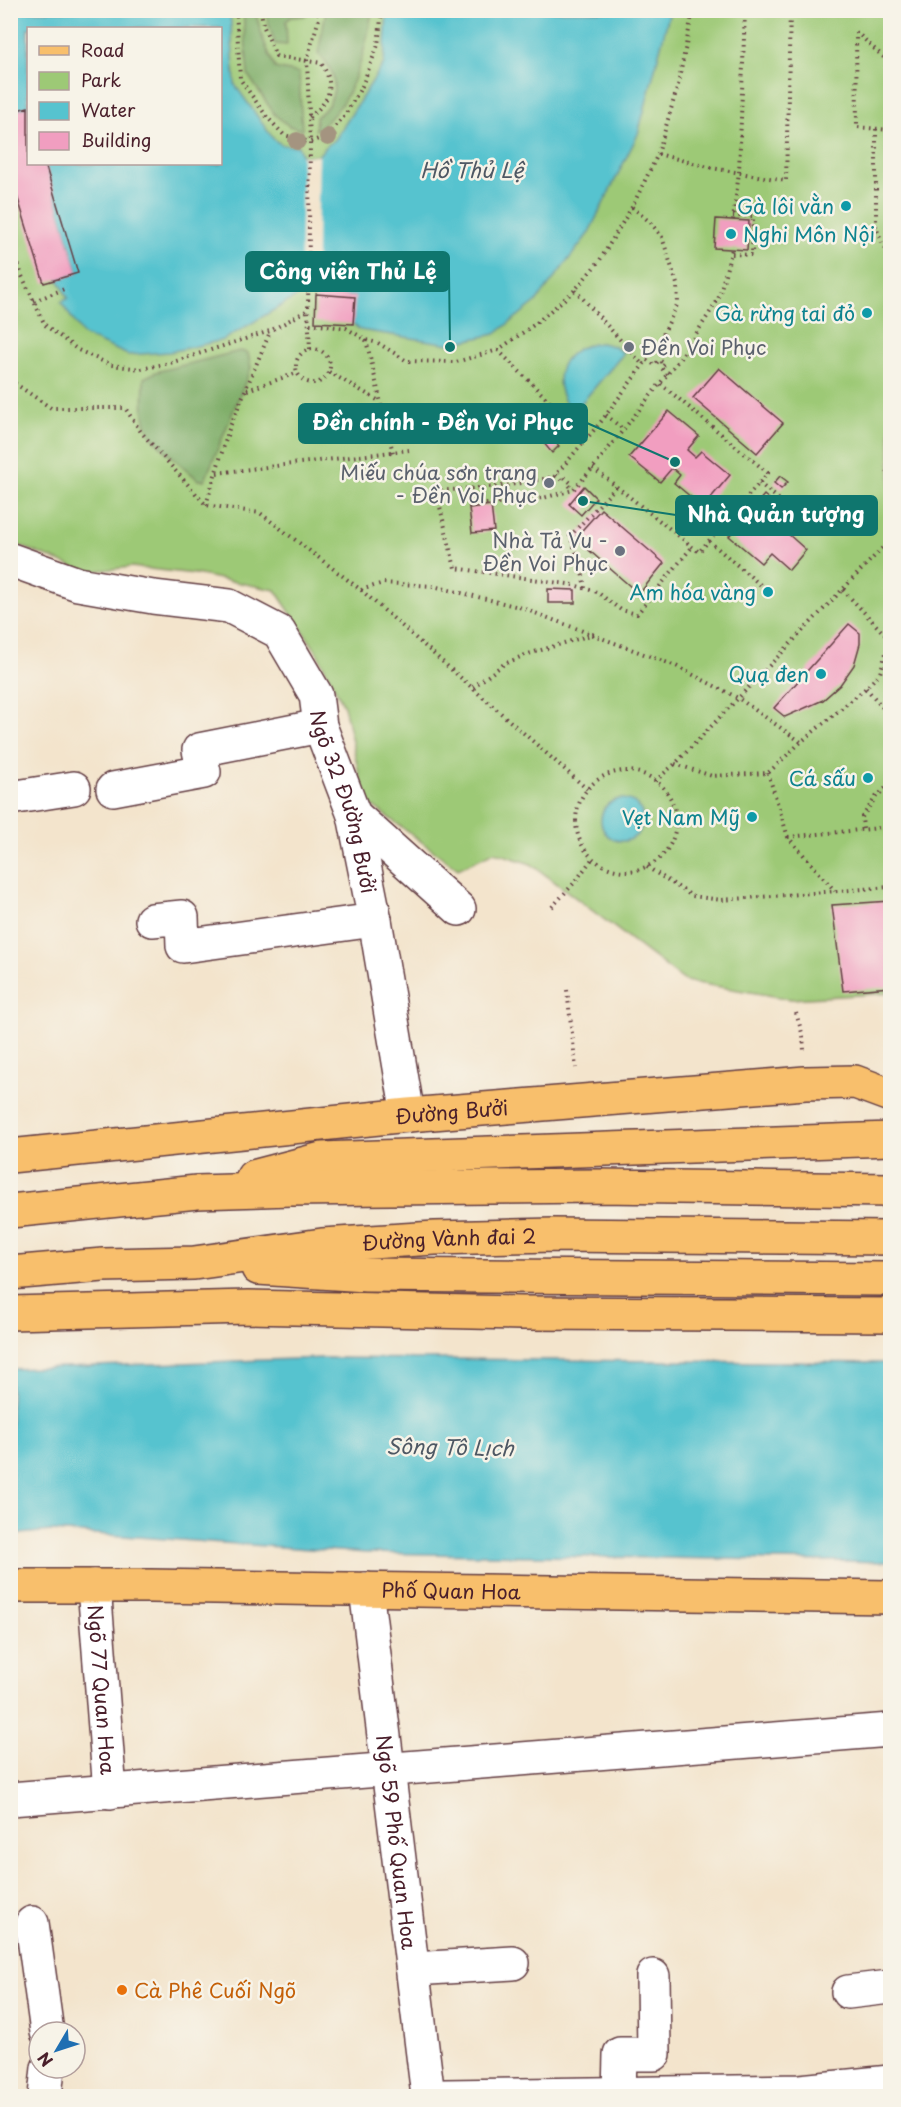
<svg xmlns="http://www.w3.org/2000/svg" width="901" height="2107" viewBox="0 0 901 2107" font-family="'Playpen Sans',sans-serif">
<rect width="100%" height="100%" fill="#f7f3e8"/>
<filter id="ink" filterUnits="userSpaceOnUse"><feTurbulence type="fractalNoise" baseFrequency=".0167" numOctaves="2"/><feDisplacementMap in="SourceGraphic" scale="12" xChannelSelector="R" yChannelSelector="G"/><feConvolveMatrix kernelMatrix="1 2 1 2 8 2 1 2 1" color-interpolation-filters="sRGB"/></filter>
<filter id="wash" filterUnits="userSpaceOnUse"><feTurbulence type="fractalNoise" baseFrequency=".008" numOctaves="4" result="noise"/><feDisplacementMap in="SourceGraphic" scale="24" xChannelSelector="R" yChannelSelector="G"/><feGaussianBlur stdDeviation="1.35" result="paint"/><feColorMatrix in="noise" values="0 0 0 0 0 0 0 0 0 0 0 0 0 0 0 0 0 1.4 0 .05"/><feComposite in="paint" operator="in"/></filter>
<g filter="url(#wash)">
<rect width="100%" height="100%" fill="#f3e4cc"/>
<path fill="#9dc976" stroke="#747450" stroke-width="1.5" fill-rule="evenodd" d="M10,11H890V993L791,999L685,981L531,864L494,852L458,869L365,800L344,706L315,649L275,590L195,574L131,567L86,572L20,546L10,531ZM28,28H220V164H28Z"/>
<path fill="#7ead67" stroke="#646649" stroke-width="1.5" d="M243,11H255L263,39L275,68L299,73L302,130L289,126L275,115L248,75Z
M265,11V10L310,11L304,16L291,17L286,21L287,45L275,44Z
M326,11H372C366,50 353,108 315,130L316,117C340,100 339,72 318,54Z
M240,351L248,353L251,368L205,480H198C184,466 157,447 148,430C141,414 144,395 144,378L156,372Z"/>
<path fill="#56c3cf" stroke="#50717d" stroke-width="1.5" d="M11,11H230L235,85L274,140L283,145L298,146L302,156H318L325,147L335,140L384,63L387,11H670L638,134L588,234L537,301L495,334L450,344L360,330L353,324L354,297L301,294L223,340L169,352L128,355L83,335L61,302L68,298L58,279L78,273L45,164H220V28H28V109L27,107L11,112Z
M601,343L613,346L624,353L573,413C546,382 560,345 601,343Z
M601 820a21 21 0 1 1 42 0a21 21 0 1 1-42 0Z
M324,1358L890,1363V1562L367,1553L51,1531L11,1535V1369Z"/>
<path fill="#f3e4cc" d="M302,156H319L316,294H300Z"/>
<g id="blocks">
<path fill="#f19ec0" d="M28,107V164H45L78,273L44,283L10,173V112Z
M716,219L749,221L747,250L714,248Z
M316,294L355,297L353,324L315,322Z
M719,368L783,423L757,453L693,398Z
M669,411L699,436L687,450L695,457L701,451L730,475L703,507L674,483L680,475L672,468L660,482L629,457Z
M550,436L559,446L552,453L543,442Z
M780,476L788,482L781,489L774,483Z
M584,486L596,498L581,515L569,504Z
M764,495L796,522L787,533L806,550L789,570L770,553L761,563L729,536Z
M491,505L494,531L472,533L469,508Z
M601,509L664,563L639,594L575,538Z
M548,589L575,590V603H548Z
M849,624L860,633V644L854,665L840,685L823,700L785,717L774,708Z
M890,901V987L843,991L832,905Z"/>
</g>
</g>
<g filter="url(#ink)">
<use href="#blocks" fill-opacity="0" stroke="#633d43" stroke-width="1.5"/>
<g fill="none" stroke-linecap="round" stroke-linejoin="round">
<defs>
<g id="minor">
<path id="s1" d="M11,560L78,584L153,597L229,606L279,632L316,695L320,726L354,815L375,920L408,1115"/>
<path d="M113,789L204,772L199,750L320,726"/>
<path d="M10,798L74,788"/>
<path d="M354,815L459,909"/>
<path d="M152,920L182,917L183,946L375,920"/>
<path id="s2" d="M94,1586L110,1792"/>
<path id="s3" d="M366,1589L428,2096"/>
<path d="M10,1799L890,1730"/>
<path d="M32,1923L47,2032"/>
<path d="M413,1969L513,1963"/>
<path d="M848,1992L890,1987"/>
<path d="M619,2094L620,2054H654L653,1976"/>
<path d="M45,2096L48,2068"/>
<path d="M445,2096L800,2091L890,2082"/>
</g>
<g id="major">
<path id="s4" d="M10,1156L408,1115L805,1083L855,1082L890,1095"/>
<path d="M10,1313L248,1307L521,1313L890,1315"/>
<path id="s5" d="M10,1586H150L890,1597"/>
</g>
<g id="highway">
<path d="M253,1177L322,1159L890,1139"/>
<path d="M10,1211L197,1192L291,1189L599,1186L890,1190"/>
<path d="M258,1268L366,1275L890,1279"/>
<path id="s6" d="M10,1273L103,1265L194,1263L322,1245L435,1238L553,1235L890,1238"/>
</g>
</defs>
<use href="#minor" stroke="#633d43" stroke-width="36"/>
<use href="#major" stroke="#633d43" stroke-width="36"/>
<use href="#highway" stroke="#633d43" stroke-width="36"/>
<path stroke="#633d43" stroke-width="4" stroke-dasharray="1.5 4.5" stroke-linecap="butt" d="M236,10L240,79L267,117L284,135L310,142L327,136L345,115L362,86L378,45L382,10
M261,10L263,25L276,56L321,63C336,85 330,102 309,117
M856,32L857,127L890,130
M856,32L890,63
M876,129V227L883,246L890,255
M658,154L712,168L786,181L790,10
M632,207L651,223L662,237L677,284L678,303L658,345L600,423L554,477L504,486L436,491L455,568L574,585L597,592L621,610L637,614L692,547
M733,220L739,172L745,10
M10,236L22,276L45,325L78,350L111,365L141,369L170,363L270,331L308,310
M732,254L752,255L753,216H733
M575,290L643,365
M34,301L64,289
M310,324L346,328L366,340L378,343L407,361L456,362L498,350L535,324L575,290L600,260L632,207L658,154L678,85L693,10
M366,340L393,453
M310,349L308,310L310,142L307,59L319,19V10
M296 366a17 17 0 1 1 34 0a17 17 0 1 1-34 0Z
M498,350L587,439
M647,360L655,365L659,360L665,364L661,368L668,374
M329,372L379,401
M10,380L51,408H125L141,432L206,505L260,513L361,590L587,789
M247,390L297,373
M606,415L624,430
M890,422L887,469L890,479
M593,468L699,552L768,473L661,384
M217,473L409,450
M556,475L562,480L564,477L571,483L569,485L573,490
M759,483L814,528
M480,487V505
M206,505L229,429L270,332
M468,506L543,498L573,490L593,468L681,357L718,300L732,249
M709,541L764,588
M585,588L581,566L570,536L616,487
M361,590L383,583L433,586L519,607L676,666L738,698L801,742
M843,590L890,640
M473,687L504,664L525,655L594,634
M866,688L890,716
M675,764L712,776L768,773L801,742L866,688L880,673L890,640
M576 821a50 50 0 1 1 100 0a50 50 0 1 1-100 0Z
M768,773L788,837L835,891
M655,781L675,764L890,540
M863,829L862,817L876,797L890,784
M788,837L890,827
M890,840V843
M647,867L692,896L721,900L890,887
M552,907L575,882L592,859
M567,990L576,1068
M796,1013L803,1036L804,1050"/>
<use href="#minor" stroke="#fff" stroke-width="33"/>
<use href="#major" stroke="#f8bf6c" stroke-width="33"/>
<use href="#highway" stroke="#f8bf6c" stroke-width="33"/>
</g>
<g fill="#a49480">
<circle cx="328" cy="137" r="9"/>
<circle cx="297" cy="141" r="9"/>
</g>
</g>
<g fill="#0f9aa8" stroke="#f7f3e8" stroke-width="2">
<circle cx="846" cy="206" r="6"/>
<circle cx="731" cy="234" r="6"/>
<circle cx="867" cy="313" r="6"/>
<circle cx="768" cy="592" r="6"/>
<circle cx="821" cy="674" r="6"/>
<circle cx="868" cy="778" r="6"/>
<circle cx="752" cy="817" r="6"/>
</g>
<g fill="#6b7280" stroke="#f7f3e8" stroke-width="2">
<circle cx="629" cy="347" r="6"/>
<circle cx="549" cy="483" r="6"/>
<circle cx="620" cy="551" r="6"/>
</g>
<circle fill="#e8710a" stroke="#f7f3e8" stroke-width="2" cx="122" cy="1990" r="6"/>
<g text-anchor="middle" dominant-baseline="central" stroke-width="5" stroke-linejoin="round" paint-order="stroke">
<g font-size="20" fill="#0d838f" stroke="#f7f3e8" text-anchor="end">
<text x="834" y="206">Gà lôi vằn</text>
<text x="743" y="234" text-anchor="start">Nghi Môn Nội</text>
<text x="855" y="313">Gà rừng tai đỏ</text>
<text x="756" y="592">Am hóa vàng</text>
<text x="809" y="674">Quạ đen</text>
<text x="856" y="778">Cá sấu</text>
<text x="740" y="817">Vẹt Nam Mỹ</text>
</g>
<g font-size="20" fill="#5b616d" stroke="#f7f3e8" text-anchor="end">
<text x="641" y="347" text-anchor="start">Đền Voi Phục</text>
<text x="537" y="472">Miếu chúa sơn trang<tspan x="537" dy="23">- Đền Voi Phục</tspan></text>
<text x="608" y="540">Nhà Tả Vu -<tspan x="608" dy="23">Đền Voi Phục</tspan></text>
</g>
<g font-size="20" fill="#4a1f2b" stroke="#f7f3e8">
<text stroke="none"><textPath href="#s1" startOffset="464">Ngõ 32 Đường Bưởi</textPath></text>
<text stroke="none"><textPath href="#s4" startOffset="444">Đường Bưởi</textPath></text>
<text stroke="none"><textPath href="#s6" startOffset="441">Đường Vành đai 2</textPath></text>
<text stroke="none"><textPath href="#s5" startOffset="441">Phố Quan Hoa</textPath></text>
<text stroke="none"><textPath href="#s2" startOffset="104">Ngõ 77 Quan Hoa</textPath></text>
<text stroke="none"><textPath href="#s3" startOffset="255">Ngõ 59 Phố Quan Hoa</textPath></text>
</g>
<g font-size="20" fill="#c56008" stroke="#f7f3e8" text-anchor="start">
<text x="134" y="1990">Cà Phê Cuối Ngõ</text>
</g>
<g font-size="21" font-style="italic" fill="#4e5864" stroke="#f7f3e8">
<text x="472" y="169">Hồ Thủ Lệ</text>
<text transform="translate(450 1446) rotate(1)">Sông Tô Lịch</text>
</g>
</g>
<path fill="none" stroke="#0f766e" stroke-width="2" d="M450 347L449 271M675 462L587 423M583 501L676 515"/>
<g fill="#0f766e" stroke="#f7f3e8" stroke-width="2">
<circle cx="450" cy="347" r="6"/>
<circle cx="675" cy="462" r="6"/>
<circle cx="583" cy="501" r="6"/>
</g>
<g fill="#0f766e" stroke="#0f766e" stroke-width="2">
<rect x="246" y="252" width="203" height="39" rx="6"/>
<rect x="299" y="404" width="288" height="39" rx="6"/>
<rect x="676" y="496" width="201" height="39" rx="6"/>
</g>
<g font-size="21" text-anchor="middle" font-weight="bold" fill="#fff">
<text x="348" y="279">Công viên Thủ Lệ</text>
<text x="443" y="430">Đền chính - Đền Voi Phục</text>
<text x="776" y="522">Nhà Quản tượng</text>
</g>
<rect width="901" height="2107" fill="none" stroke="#f7f3e8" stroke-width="36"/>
<rect x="27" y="27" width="195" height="138" fill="#f7f3e8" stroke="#b29e9c" stroke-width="1.5"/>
<rect x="39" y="46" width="30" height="9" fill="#f8bf6c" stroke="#b29e9c" stroke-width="1.5"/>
<text x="81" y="57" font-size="18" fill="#4a1f2b">Road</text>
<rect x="39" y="72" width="30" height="18" fill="#9dc976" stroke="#b29e9c" stroke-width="1.5"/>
<text x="81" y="87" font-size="18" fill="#4a1f2b">Park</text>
<rect x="39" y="102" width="30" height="18" fill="#56c3cf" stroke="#b29e9c" stroke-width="1.5"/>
<text x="81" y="117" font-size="18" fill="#4a1f2b">Water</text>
<rect x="39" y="132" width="30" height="18" fill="#f19ec0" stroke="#b29e9c" stroke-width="1.5"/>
<text x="81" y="147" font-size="18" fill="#4a1f2b">Building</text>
<g transform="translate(57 2050) rotate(231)"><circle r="28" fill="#f7f3e8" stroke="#b29e9c" stroke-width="1.5"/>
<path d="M0-4.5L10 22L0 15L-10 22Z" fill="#1f6fb2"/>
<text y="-9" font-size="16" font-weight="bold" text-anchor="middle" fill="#4a1f2b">N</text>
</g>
</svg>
